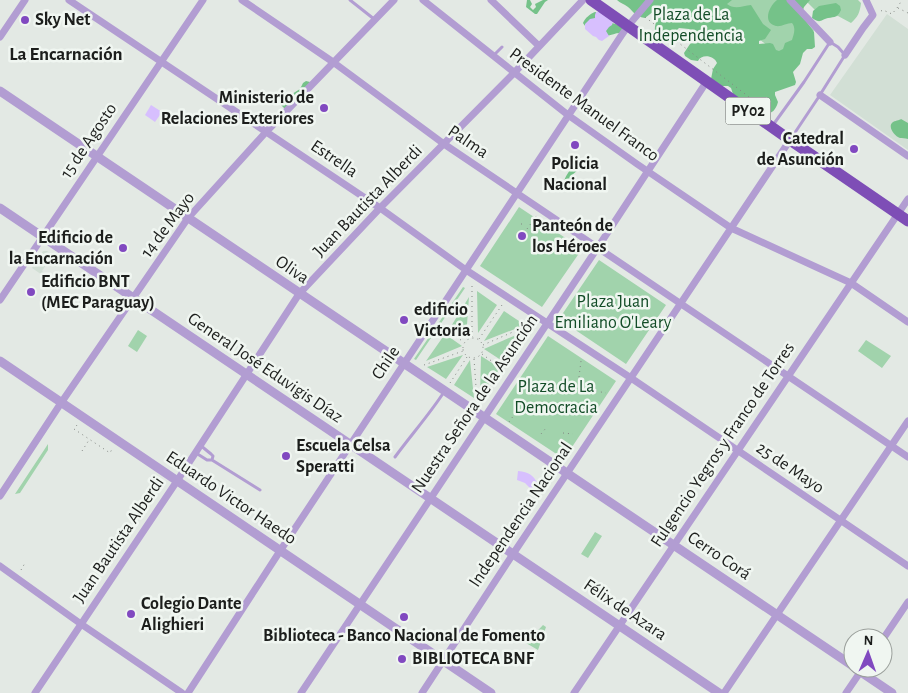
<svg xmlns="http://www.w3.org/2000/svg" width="908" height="693" viewBox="0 0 908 693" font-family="'Alegreya Sans',sans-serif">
<rect width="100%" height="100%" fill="#e3e9e4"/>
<path fill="#d2dfd5" d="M887,14L908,29V150L830,95Z
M43,251H47L61,260L56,267L48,262L42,271L49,277L48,279L32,268Z"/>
<path fill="#a1d3ac" d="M711,0H783L814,30L790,64Z
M805,0H858L861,3C860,12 858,17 851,23L838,16L823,18Z
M519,207L582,249L542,307L480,266Z
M599,260L666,305L626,364L559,319Z
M463,287L465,288L416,360L414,359Z
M477,291L497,305L478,333Z
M469,297L466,338L450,328Z
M504,311L525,325L484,341Z
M138,330L147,336L137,352L128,346Z
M525,331L504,362L484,349Z
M445,334L462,346L426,361Z
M548,336L616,381L564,459L496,414Z
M866,340L891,356L882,368L858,351Z
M463,355L446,379L427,367Z
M481,356L500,368L480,398Z
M470,360L474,398L454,385Z
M48,444V450L20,493L15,494Z
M595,532L602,536L588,558L581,554Z
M543,625L546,627L538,650L526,643Z"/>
<path fill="#75c289" d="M527,0H530L532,4L530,7L533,10L536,7L535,4L543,0H548L545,2L537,14H535L526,7Z
M617,0H732L727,4C734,10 743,6 751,5L763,24L771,30L765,39L759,41V44L770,43L773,44L776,50L779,51L783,49L785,43L792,40C794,34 796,28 792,23C787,23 781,27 776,26C762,23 769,6 777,0H810L804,7L803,10V17L814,32L815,47L812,49H807L803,53L800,64L793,72L796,82L795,85L775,92V95L778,102C771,128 746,103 733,94L731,88L728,86H718L711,79L713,69L717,63C714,55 701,54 698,61L691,60L685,56L684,53L694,38V34L689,29L679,28L676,31L672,41L665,42C654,35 653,31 657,19L664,16L663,13L661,11H654L645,18C634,16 635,13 628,7C624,4 620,3 617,0Z
M836,3L840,6L841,10C838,17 835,17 828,18C820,20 821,24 812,18L813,11L819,6Z
M595,12H600L612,23L619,25L624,28L620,33C615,33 612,35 607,36C601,37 586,29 583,23C585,18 590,14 595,12Z
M306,81L310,82L312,85C309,98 297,108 284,108L281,105L284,99L300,89L303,83Z
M901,119L908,123V139C905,138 902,138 900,138C894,136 887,126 893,122C894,121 900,120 901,119Z
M575,158L580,161L581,166L578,170L572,175C573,181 577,183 574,189L569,191C562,185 563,181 568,173C571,170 571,166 575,162Z"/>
<path fill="#d7bffe" d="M596,12H600L613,22L612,25L609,27L606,31L609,36L602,41L599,40L596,37L593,36L585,29V24L590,19L595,18V15Z
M151,105L162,112L155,122L145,115Z
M518,471C529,472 533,475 538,484L531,489L525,483L517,480Z"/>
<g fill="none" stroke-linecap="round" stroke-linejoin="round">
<path stroke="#838783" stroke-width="1" stroke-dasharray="1 4" stroke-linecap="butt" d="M898,8L908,13
M881,11L883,10L892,14L897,8L902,0
M645,17L762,107
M521,224H522
M527,229L537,215
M533,231V232
M439,326L464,342
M472,337V286
M463 348a10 10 0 1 1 20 0a10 10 0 1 1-20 0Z
M479,339L502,305
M483,345L529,325
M482,354L501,368
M474,359L477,401
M424,365L463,351
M579,377L581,361
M450,383L467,357
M596,391L606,393
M509,422L514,415
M77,425L74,429L110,453L112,449
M563,433L573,434
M541,434L546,428
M564,447L565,452
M82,451L89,440
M21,570L25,563"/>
<path stroke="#b29dd2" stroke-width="3" d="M350,0L374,19
M493,56L502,47
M773,125L804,82L830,42L838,47L845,55L818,98L792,137
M196,453L207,460H212L213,456L211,454L200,445
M395,457C411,435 429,415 444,392
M212,460L260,490"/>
<path stroke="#b29dd2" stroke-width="7" d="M69,0L380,208L466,270L631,378L908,566
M242,0L333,62L444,144L908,457
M423,0L568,115L637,164L731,228L851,283L908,322
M491,0L539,46
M790,0L830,42
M0,37L25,0
M845,55L863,28L873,15L866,0
M820,95L908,156
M0,300L203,0
M0,496L61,403L188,218L266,132L394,0
M0,566L81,624L182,693
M883,639L908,602
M35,693L177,481L299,294L380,208L514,73L583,0
M188,693L280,551L621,36L628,26L650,0
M301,693L602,241L707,81
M422,693L513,554L790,140
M574,693L908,199
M724,693L908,421
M846,693L863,668"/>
<path stroke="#b29dd2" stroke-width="9" d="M0,91C284,284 569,475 853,666
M0,208L719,693
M0,361L491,693
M855,668L892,693"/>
<path stroke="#7e4eb6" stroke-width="11" d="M591,0L790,140L908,221"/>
</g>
<g fill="#8149c0" stroke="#f0f6f1" stroke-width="2">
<circle cx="25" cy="20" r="5"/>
<circle cx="324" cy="108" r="5"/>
<circle cx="575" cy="145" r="5"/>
<circle cx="854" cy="149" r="5"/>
<circle cx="522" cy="236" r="5"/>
<circle cx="123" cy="248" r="5"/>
<circle cx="31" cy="292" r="5"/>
<circle cx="404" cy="320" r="5"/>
<circle cx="286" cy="456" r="5"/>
<circle cx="131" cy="614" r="5"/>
<circle cx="404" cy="617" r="5"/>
<circle cx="402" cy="659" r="5"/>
</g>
<g text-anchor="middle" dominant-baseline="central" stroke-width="5" stroke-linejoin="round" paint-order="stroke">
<rect fill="#f0f6f1" stroke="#5c5f5c" stroke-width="1" x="725.5" y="97.5" width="45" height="27" rx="4"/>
<g font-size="16" font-weight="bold" fill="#1c1e1c">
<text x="748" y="111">PY02</text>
</g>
<g font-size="18" fill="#124c27" stroke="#f0f6f1">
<text x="691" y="15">Plaza de La<tspan x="691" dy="21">Independencia</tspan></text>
<text x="613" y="302">Plaza Juan<tspan x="613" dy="21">Emiliano O'Leary</tspan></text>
<text x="556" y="387">Plaza de La<tspan x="556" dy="21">Democracia</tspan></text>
</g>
<g font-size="18" font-weight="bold" fill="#1c1e1c" stroke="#f0f6f1" text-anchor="start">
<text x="35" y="20">Sky Net</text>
<text x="314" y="98" text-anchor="end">Ministerio de<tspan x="314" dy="21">Relaciones Exteriores</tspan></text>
<text x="844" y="139" text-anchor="end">Catedral<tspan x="844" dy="21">de Asunción</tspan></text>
<text x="575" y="164" text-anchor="middle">Policia<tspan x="575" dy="21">Nacional</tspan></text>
<text x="532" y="226">Panteón de<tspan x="532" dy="21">los Héroes</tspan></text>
<text x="113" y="238" text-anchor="end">Edificio de<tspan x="113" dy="21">la Encarnación</tspan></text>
<text x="41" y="282">Edificio BNT<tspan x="41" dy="21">(MEC Paraguay)</tspan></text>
<text x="414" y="310">edificio<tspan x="414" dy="21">Victoria</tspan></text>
<text x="296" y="446">Escuela Celsa<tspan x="296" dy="21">Speratti</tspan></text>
<text x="141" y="604">Colegio Dante<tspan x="141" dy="21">Alighieri</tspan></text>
<text x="404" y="636" text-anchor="middle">Biblioteca - Banco Nacional de Fomento</text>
<text x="412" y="659">BIBLIOTECA BNF</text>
</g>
<g font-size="18" fill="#1c1e1c" stroke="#f0f6f1">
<text transform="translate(584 105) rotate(36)">Presidente Manuel Franco</text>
<text transform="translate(89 141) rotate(-56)">15 de Agosto</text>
<text transform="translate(468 142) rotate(34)">Palma</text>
<text transform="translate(334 159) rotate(34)">Estrella</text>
<text transform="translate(368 201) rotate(-46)">Juan Bautista Alberdi</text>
<text transform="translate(168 225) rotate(-53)">14 de Mayo</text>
<text transform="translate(292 270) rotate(34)">Oliva</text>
<text transform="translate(386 363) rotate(-56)">Chile</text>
<text transform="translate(265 368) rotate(34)">General José Eduvigis Díaz</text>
<text transform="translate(475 404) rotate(-56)">Nuestra Señora de la Asunción</text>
<text transform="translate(723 445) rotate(-56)">Fulgencio Yegros y Franco de Torres</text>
<text transform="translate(790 468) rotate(34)">25 de Mayo</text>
<text transform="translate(231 498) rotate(34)">Eduardo Victor Haedo</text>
<text transform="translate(521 515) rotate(-56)">Independencia Nacional</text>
<text transform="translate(119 540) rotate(-56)">Juan Bautista Alberdi</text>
<text transform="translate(719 556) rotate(34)">Cerro Corá</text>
<text transform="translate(625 610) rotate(34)">Félix de Azara</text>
</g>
<g font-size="19" font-weight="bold" fill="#1c1e1c" stroke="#f0f6f1">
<text x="66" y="54">La Encarnación</text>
</g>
</g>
<g transform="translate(868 653) rotate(2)"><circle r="24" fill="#f0f6f1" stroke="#9ba09c"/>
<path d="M0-4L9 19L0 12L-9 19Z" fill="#8149c0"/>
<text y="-8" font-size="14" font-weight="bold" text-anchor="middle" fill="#1c1e1c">N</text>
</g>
</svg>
